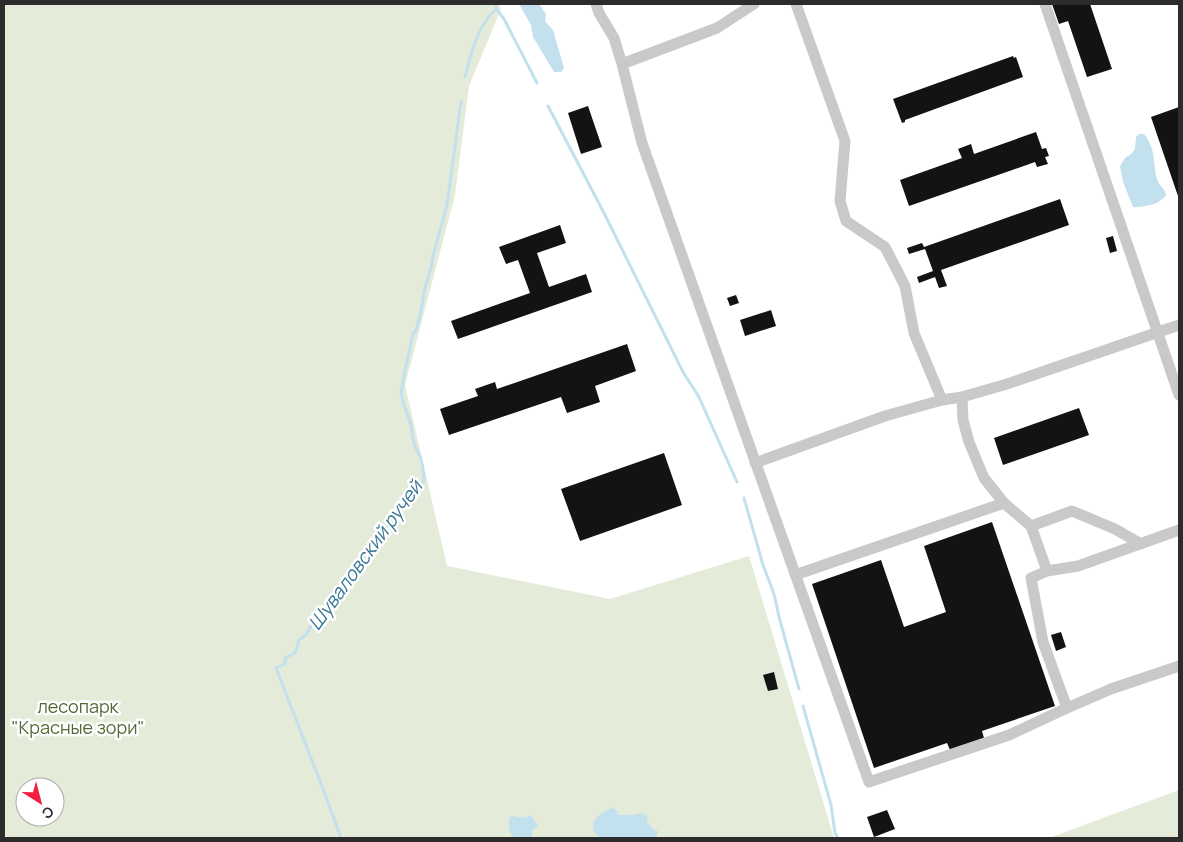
<svg xmlns="http://www.w3.org/2000/svg" width="1183" height="842" viewBox="0 0 1183 842" font-family="Manrope,sans-serif">
<rect width="100%" height="100%" fill="#fff"/>
<path fill="#e4ebd8" fill-rule="evenodd" d="M4,4H499L501,9L469,86L455,195L405,385L447,566L610,599L749,556L834,838H4ZM25,787H55V817H25Z
M1179,790V838H1049Z"/>
<path fill="#c2e0ed" d="M519,4H539L546,14L545,21L553,30L564,68L561,72H554L533,37L531,25Z
M1139,134H1144C1157,151 1152,161 1157,179C1159,186 1165,188 1166,195C1160,205 1144,207 1133,207L1123,182L1120,166L1125,158L1131,154L1135,149L1136,137Z
M614,807L619,815H632L642,813L647,816V822L654,830L658,831L656,838H600L594,832C594,830 593,826 593,824C596,815 607,810 614,807Z
M531,815L538,826L531,832L533,838H514C509,832 507,825 510,817L513,816L524,818Z"/>
<g fill="none" stroke-linecap="round" stroke-linejoin="round">
<path stroke="#c2e0ed" stroke-width="3" d="M496,4V9L498,11L504,19L537,83
M465,77C471,54 477,26 496,9
M548,106L604,213L683,372L699,397L707,415L737,482
M744,498L763,565L774,594L779,617L799,689
M803,706L831,805L835,833L838,838
M341,838L325,794L276,668L285,664V658L295,653L299,640L306,635L316,617L322,614L323,609L327,607L332,598L338,595L344,584L350,575L379,539L383,531L388,525L393,521L398,513L401,512L408,497L416,491L424,480C423,472 423,464 420,456C418,453 416,449 415,446C412,439 413,432 411,426C409,415 397,395 403,385V380L413,334L416,330L420,316L425,288L431,268L433,256L447,205L461,102"/>
</g>
<path fill="#131313" d="M1052,4H1090L1112,69L1087,77L1068,21L1059,24Z
M1013,56L1014,58L1016,57L1023,77L905,120V122L902,123L893,99Z
M588,106L602,147L581,154L568,113Z
M1179,107V199L1151,117Z
M1036,132L1042,149L1046,148L1049,156L1045,157L1048,164L1037,167L1035,162L909,206L900,180L962,158L958,149L971,144L974,154Z
M1060,199L1069,225L941,270L947,286L939,288L935,277L919,283L917,277L933,271L925,249L909,254L907,248L922,243L924,247Z
M560,225L566,243L537,253L549,287L586,274L592,292L458,339L451,321L530,293L518,260L506,264L499,247Z
M1113,236L1117,251L1110,253L1106,238Z
M736,295L739,303L730,306L727,298Z
M771,310L776,326L745,336L740,320Z
M627,344L636,371L595,386L600,402L567,413L561,397L449,435L440,409L478,396L475,389L495,382L497,389Z
M1079,408L1089,435L1003,465L994,438Z
M664,453L682,505L580,541L561,489Z
M992,522L1055,706L982,731L984,738L950,750L947,743L874,768L812,584L881,560L904,627L946,612L924,546Z
M1061,632L1066,647L1056,651L1051,635Z
M774,672L778,689L768,691L763,675Z
M887,810L895,829L874,837L867,817Z"/>
<g fill="none" stroke-linecap="round" stroke-linejoin="round">
<path stroke="#c9c9c9" stroke-width="11" d="M596,4L599,13L614,38L622,64L642,143L869,782L1009,735L1067,708L1111,689L1179,666
M796,4L845,141L840,201L846,221L885,247L905,286L914,333L942,400
M1045,4L1179,395
M622,64L717,28L754,4
M962,397L963,420L969,442L984,478L1004,503L1031,526L1047,571L1031,578L1043,642L1067,708
M755,463L885,416L942,400L962,397L1007,384L1179,325
M1031,526L1072,511L1115,529L1141,544
M1047,571L1078,566L1179,530
M795,575L1004,503"/>
</g>
<g text-anchor="middle" dominant-baseline="central" stroke-width="5" stroke-linejoin="round" paint-order="stroke">
<g font-size="18" fill="#536a37" stroke="#fff">
<text x="78" y="706">лесопарк<tspan x="78" dy="21">"Красные зори"</tspan></text>
</g>
<g font-size="19" font-style="italic" fill="#357693" stroke="#fff">
<text transform="translate(365 555) rotate(-54)">Шуваловский ручей</text>
</g>
</g>
<rect width="1183" height="842" fill="none" stroke="#2c2c2c" stroke-width="10"/>
<g transform="translate(40 802) rotate(144)"><circle r="24" fill="#ffffff" stroke="#ababab"/>
<path d="M0-4L9 19L0 12L-9 19Z" fill="#f21f40"/>
<text y="-8" font-size="14" font-weight="bold" text-anchor="middle" fill="#2c2c2c">С</text>
</g>
</svg>
